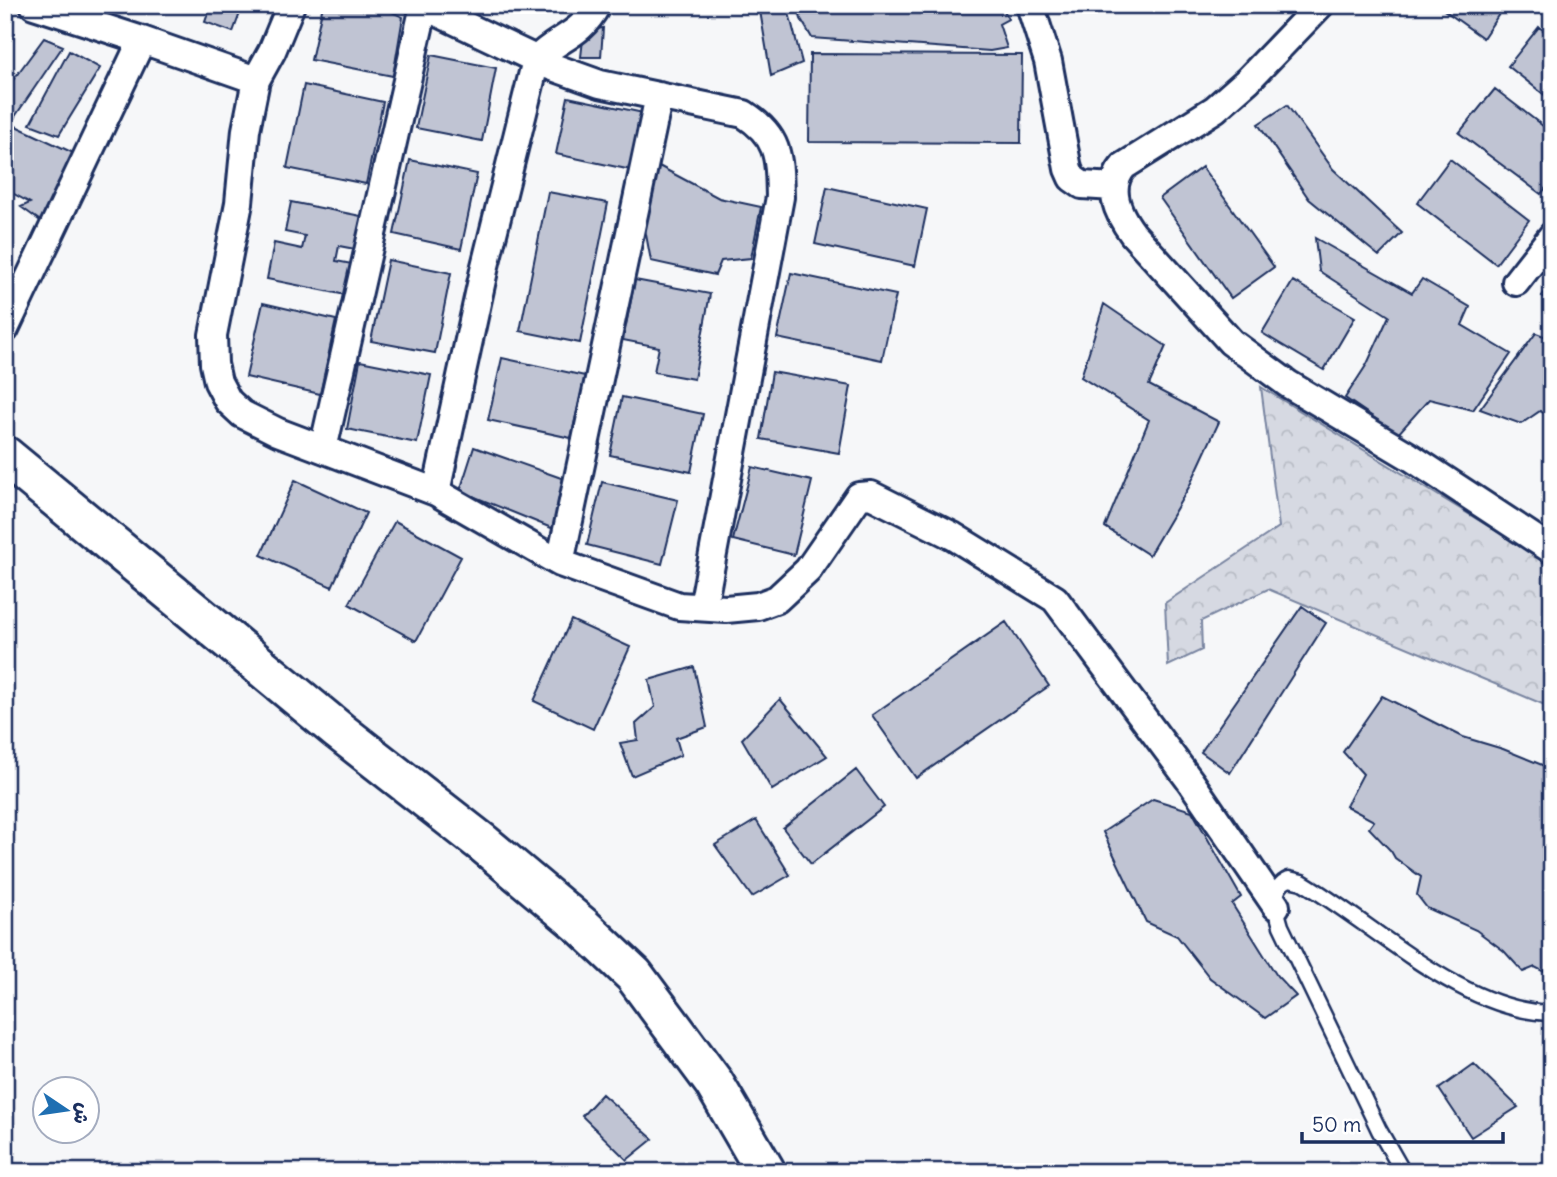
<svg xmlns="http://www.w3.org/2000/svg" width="1557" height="1177" viewBox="0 0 1557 1177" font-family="Delius,'Playpen Sans Arabic',sans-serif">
<defs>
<pattern id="forest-crowns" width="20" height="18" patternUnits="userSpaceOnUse" patternTransform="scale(1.75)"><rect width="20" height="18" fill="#d6d9e2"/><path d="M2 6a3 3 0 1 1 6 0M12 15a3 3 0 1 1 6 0" fill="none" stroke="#b7bbc4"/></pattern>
</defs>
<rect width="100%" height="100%" fill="#f6f7f9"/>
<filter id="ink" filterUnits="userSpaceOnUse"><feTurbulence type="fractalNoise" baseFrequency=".0143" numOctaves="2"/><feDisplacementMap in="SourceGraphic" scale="14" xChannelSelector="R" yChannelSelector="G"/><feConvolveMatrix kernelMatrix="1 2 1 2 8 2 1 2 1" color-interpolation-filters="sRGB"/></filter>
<g filter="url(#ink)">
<path fill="url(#forest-crowns)" stroke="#7884a0" stroke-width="2" d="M1261,387L1552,565V708L1268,589L1201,621L1202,650L1168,666L1165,603L1279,527Z"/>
<path fill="#c0c4d3" stroke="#1b2f5e" stroke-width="2" d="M211,5H243L233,32L205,22Z
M323,5H377L403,17L393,76L311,60Z
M759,5H787L802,63L771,76Z
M797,5H1002L1008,19L999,24L1007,48L990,51L812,38L801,19Z
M1437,5H1505L1483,38Z
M1539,27L1552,37V101L1508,66Z
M603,28L601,57H581L584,31Z
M5,35L13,38L5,62Z
M44,38L63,46L14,118L5,104V91Z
M69,51L100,68L59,135L30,124Z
M810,54L1022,55L1021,143L809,142Z
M431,55L496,68L482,141L416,128Z
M304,85L383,102L366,184L287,168Z
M1495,89L1552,133V180L1541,194L1459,133Z
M568,97L648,114L636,171L556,154Z
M1287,105L1333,169L1402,233L1379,256L1309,199L1258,124Z
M5,121L80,156L46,225L21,207L30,203L5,189Z
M1450,159L1529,220L1496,264L1417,203Z
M410,160L477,174L461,249L394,234Z
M657,165L719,198L761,207L751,258L721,261L715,275L651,261L644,224Z
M1202,167L1274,267L1231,298L1160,198Z
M827,187L927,209L915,266L815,244Z
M548,192L608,203L580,343L520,331Z
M291,202L361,216L355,249L339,246L336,261L352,264L346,295L267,279L274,243L302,249L305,236L285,232Z
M1315,238L1412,293L1422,279L1470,307L1462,325L1511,354L1473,410L1429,399L1398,434L1345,398L1367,364L1389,316L1319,271Z
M388,260L451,273L435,353L371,341Z
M791,273L896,295L882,360L777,338Z
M635,280L710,294L694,379L654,372L659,347L623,340Z
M1293,281L1355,317L1324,370L1262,333Z
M1552,282V302L1542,296Z
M263,303L336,320L320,394L246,377Z
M1104,304L1166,346L1149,385L1219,422L1189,487L1149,555L1105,527L1149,420L1081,377Z
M1536,333L1552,339V417L1540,411L1521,424L1480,409Z
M502,358L585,376L571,438L488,420Z
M360,361L431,375L417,443L347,429Z
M772,372L851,386L839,453L761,439Z
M622,397L703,414L691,472L610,455Z
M474,447L564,479L554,529L460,491Z
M752,467L812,481L794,555L733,540Z
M295,480L366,513L332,587L261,555Z
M602,482L678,500L662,564L587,545Z
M395,521L461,557L416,641L349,604Z
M1302,606L1326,623L1230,773L1201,752Z
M571,620L630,647L593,729L534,701Z
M1006,622L1049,686L916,778L872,715Z
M694,667L707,727L676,738L681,755L632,776L620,743L638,740L636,724L655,707L649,680Z
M1382,696L1463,737L1503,749L1552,769V976L1535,967L1523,972L1504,951L1476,930L1427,908L1417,895L1421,877L1395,858L1391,851L1369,828L1374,821L1346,806L1363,774L1343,752Z
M780,699L827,756L772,790L742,739Z
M856,770L884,807L811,864L783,828Z
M1153,799L1192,811L1241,897L1232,904L1277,976L1296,996L1265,1018L1210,978L1177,936L1146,922L1103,832Z
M756,820L790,875L752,897L715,845Z
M1474,1064L1518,1107L1471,1137L1439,1089Z
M602,1094L653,1139L627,1160L582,1116Z"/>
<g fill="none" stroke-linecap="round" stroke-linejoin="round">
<defs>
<path id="service" d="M1403,1172L1379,1130L1281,926C1276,910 1270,887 1289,879L1302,882C1375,925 1463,1012 1552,1013"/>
<path id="minor" d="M34,5L142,40L256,80L246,130L239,203L213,335L214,364L218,382L228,401L242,414L278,432L436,492L560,563L679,606L726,609L758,606L777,599L808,570L859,496L871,495L953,536L1055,599L1191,782L1276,906
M1030,5L1048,61L1068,169L1072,178L1082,185L1114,187
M1320,5L1248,80L1215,109L1124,166C1105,187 1118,214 1133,234L1231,342L1258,362L1288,384L1409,456L1552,550
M424,6L550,66L600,84L744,114C780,137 779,158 780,197L703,607
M256,80L272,51L291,5
M1516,282L1552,236
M5,329L142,40
M323,449L424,6L422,5
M436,492L485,266L536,60C559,36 579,38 597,5
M560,563L659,96"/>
<path id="secondary" d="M5,456L339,731L484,844L582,926L634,975L714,1083L766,1172"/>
</defs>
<use href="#service" stroke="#1b2f5e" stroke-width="19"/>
<use href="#minor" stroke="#1b2f5e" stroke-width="32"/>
<use href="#secondary" stroke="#1b2f5e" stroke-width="44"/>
<use href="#service" stroke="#fff" stroke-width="14"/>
<use href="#minor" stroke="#fff" stroke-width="26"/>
<use href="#secondary" stroke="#fff" stroke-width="38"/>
</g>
</g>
<rect width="1557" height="1177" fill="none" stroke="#fff" stroke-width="28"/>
<rect x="14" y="14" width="1529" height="1149" fill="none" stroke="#1b2f5e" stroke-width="2.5" filter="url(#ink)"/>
<g transform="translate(66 1110) rotate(103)"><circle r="33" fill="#ffffff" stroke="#a4acbf" stroke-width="2"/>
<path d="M0-5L12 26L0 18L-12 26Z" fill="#1f6fb2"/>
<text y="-10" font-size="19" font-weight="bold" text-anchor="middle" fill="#1b2f5e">ش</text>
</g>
<path d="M1302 1132v10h201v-10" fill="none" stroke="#1b2f5e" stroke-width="3.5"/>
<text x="1312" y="1132" font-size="21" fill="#1b2f5e" stroke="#ffffff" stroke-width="5" paint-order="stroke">50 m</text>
</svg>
